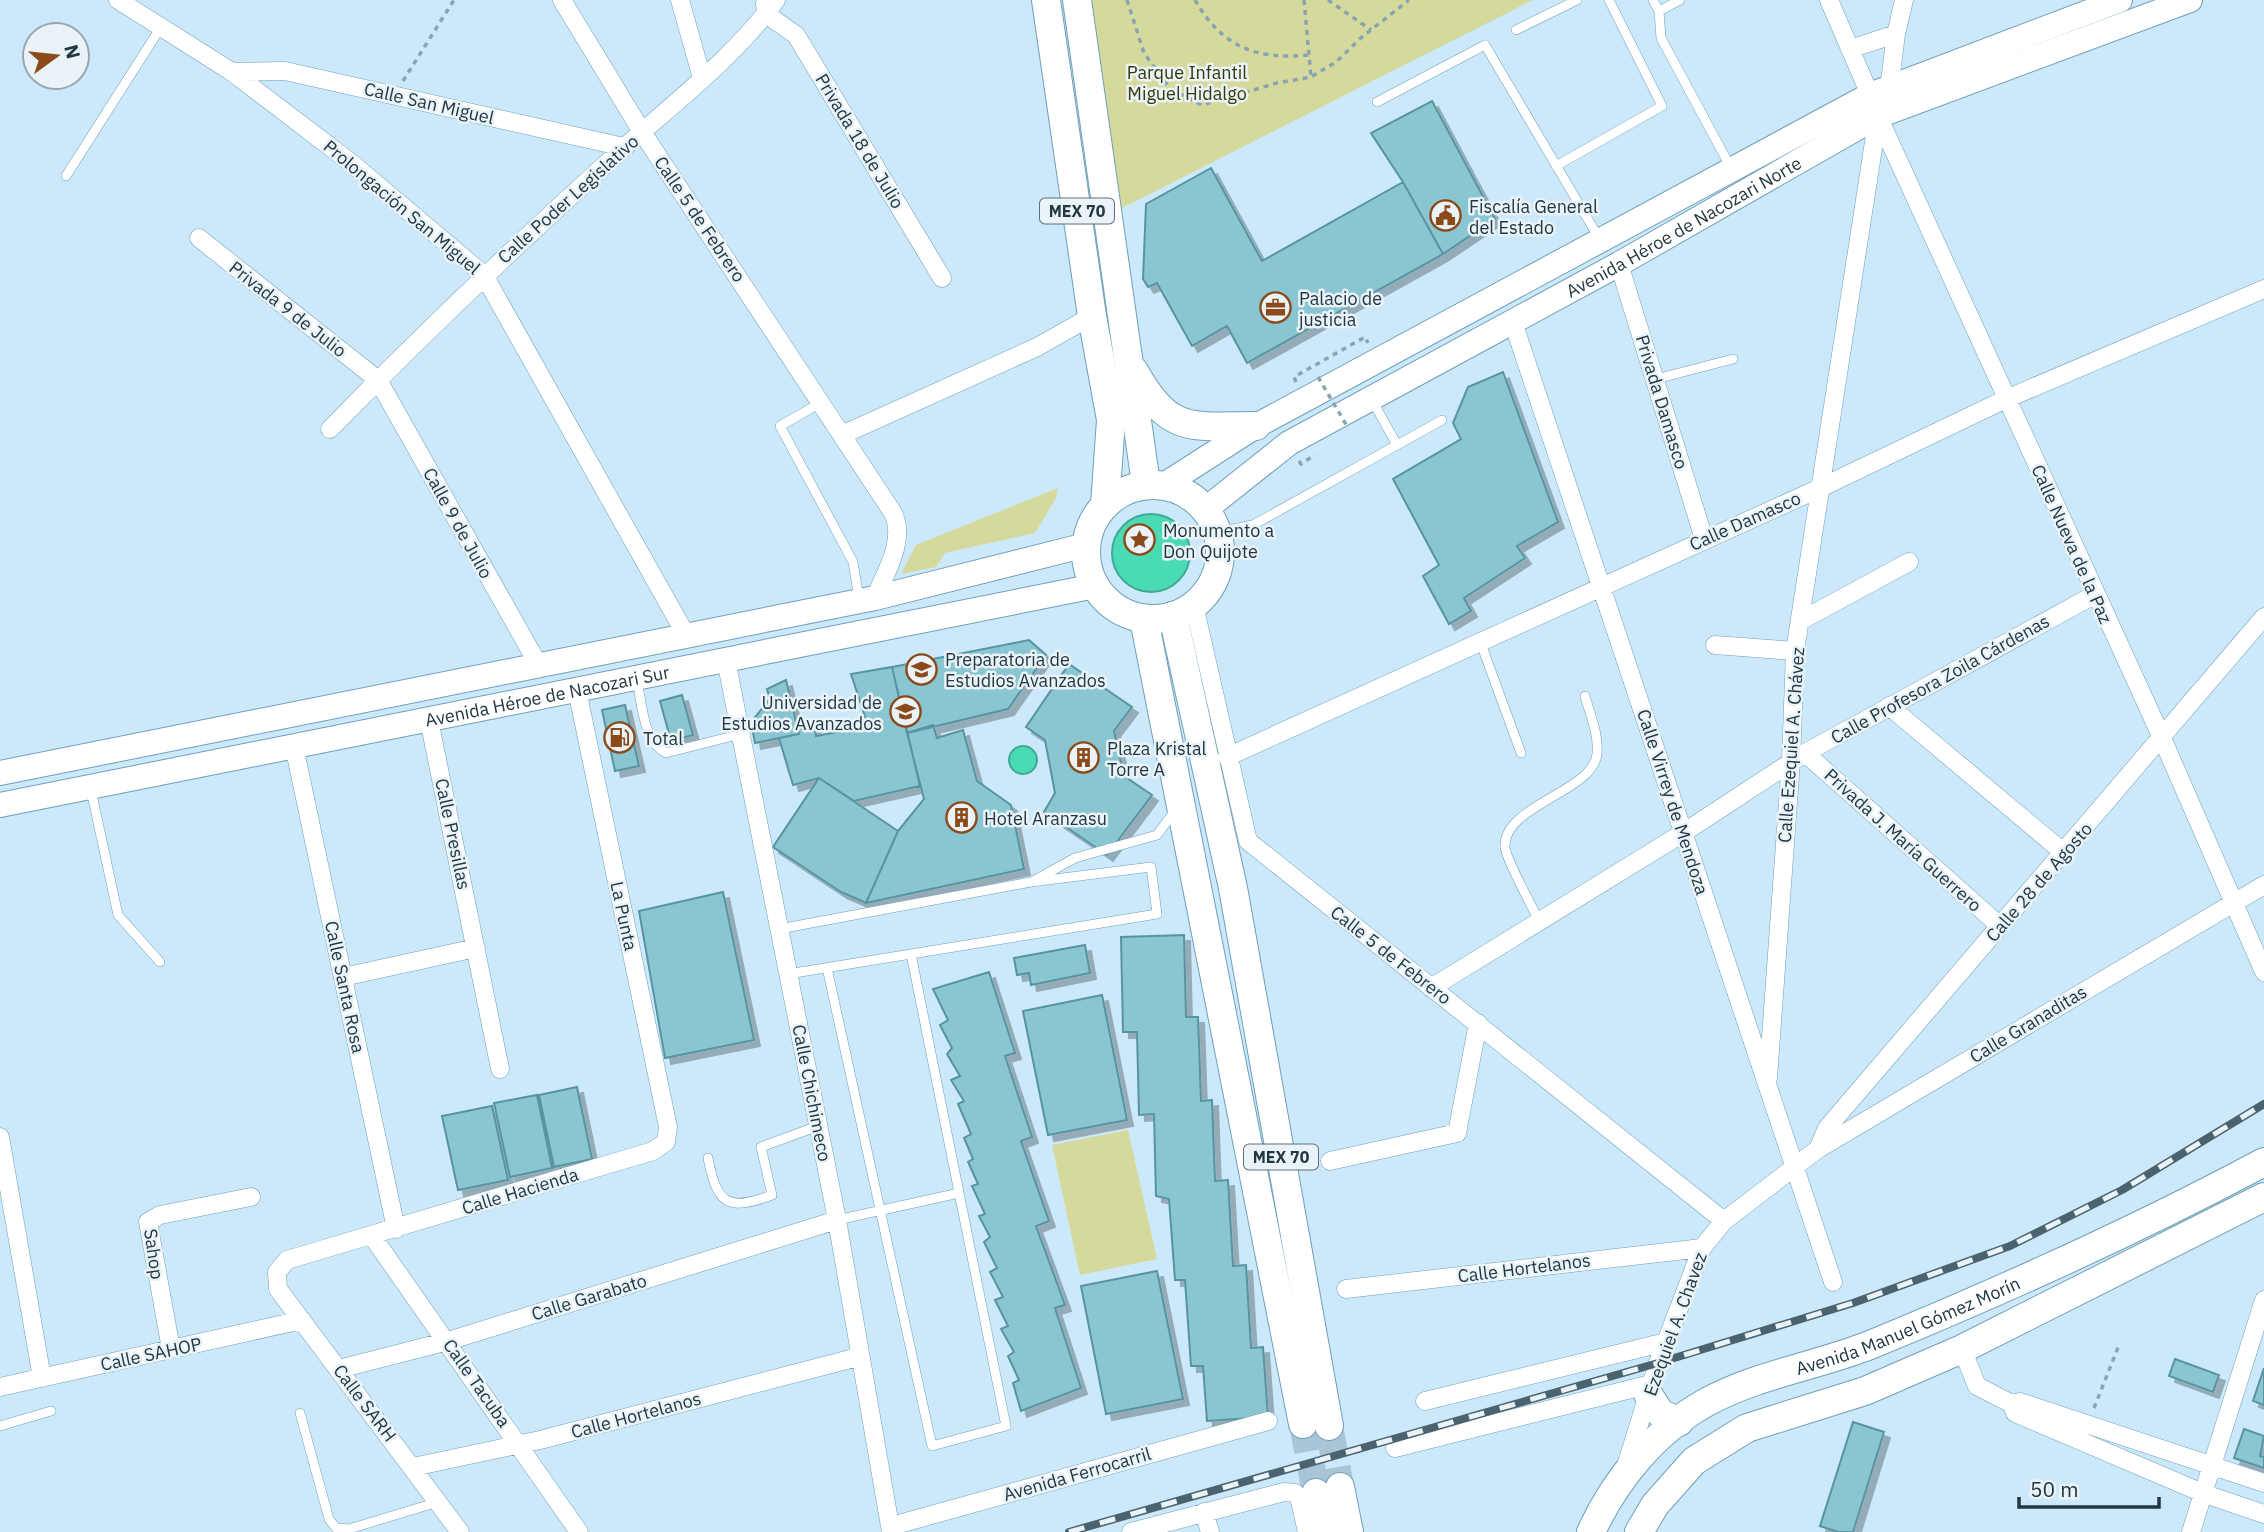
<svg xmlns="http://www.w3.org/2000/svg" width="2264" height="1532" viewBox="0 0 2264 1532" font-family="'IBM Plex Sans',sans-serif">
<defs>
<filter id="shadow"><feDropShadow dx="6" dy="6" stdDeviation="0" flood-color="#0004"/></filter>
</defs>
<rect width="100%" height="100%" fill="#cbe9fa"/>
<path fill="#d5da9c" d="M1091,0H1533L1120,209Z
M1058,488L1056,498L1035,533L945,553L936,567L901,574L916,545Z
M1128,1130L1157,1259L1080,1275L1052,1145Z"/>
<path fill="#4bdbb4" stroke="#3faa92" stroke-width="2" d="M1112 553a39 39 0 1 1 78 0a39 39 0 1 1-78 0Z
M1009 760a14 14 0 1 1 28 0a14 14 0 1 1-28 0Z"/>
<path fill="#89c6d2" stroke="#5894a0" stroke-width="2" filter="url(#shadow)" d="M1432,101L1495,219L1443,254L1403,182L1371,133Z
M1211,168L1262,261L1403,182L1443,254L1247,363L1227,326L1192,346L1157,283L1148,287L1143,279L1146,204Z
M1503,372L1558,522L1517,546L1525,558L1464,598L1471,611L1449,624L1423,576L1439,565L1393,479L1461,439L1453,423L1468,387Z
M1029,640L1046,655L1008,709L907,733L892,667Z
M1069,664L1132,707L1114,731L1124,776L1152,795L1107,855L1044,812L1055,793L1045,740L1026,727Z
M892,667L920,786L854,801L819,778L793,785L779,738L799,734L798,729L814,724L816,736L868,726L851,674Z
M786,680L799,734L755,743L751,722L770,699L767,689Z
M682,695L693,735L671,741L660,701Z
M625,705L639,766L615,771L602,710Z
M933,725L937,738L963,730L977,781L1011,805L1024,869L866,903L898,831L924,799L907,733Z
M819,778L898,831L866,903L841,892L773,847Z
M723,892L754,1040L665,1058L639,911Z
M1184,935L1186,1017H1198L1201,1101L1212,1100L1215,1181L1228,1180L1233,1266L1246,1265L1251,1348L1263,1347L1268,1417L1207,1421L1203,1366H1191L1185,1280H1175L1169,1199L1156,1196L1154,1114L1139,1115L1137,1032H1123L1121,937Z
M1085,945L1090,973L1031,985L1029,973L1017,975L1014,958Z
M989,972L1015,1053L1005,1056L1032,1137L1021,1141L1049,1221L1036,1226L1065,1305L1055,1308L1081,1388L1021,1411L1013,1383L1019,1380L1008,1356L1014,1352L1001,1329L1008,1326L995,1300L1003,1297L990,1272L997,1268L984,1242L990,1237L979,1216L985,1214L972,1186L978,1184L968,1162L973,1159L964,1138L971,1134L958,1104L964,1101L951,1080L960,1076L947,1054L952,1048L940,1025L948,1020L933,989Z
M1102,995L1127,1120L1048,1135L1023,1011Z
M577,1087L592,1159L554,1167L539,1095Z
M537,1095L552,1168L510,1177L494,1103Z
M492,1106L508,1180L458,1190L442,1116Z
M1157,1271L1183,1399L1106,1414L1081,1286Z
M2175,1359L2219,1375L2213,1392L2169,1376Z
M2264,1368V1405L2253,1401Z
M1853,1422L1884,1432L1853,1532H1838L1820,1526Z
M2244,1429L2264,1436L2260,1456L2264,1457V1468L2234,1458Z"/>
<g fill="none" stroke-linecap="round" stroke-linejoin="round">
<path stroke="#a9c5d5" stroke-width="28" stroke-dasharray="28 14" stroke-linecap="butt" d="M1303,1424L1316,1493
M1329,1426L1340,1487"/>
<defs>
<path id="service" d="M1653,0L1659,11L1661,38L1731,168
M1659,11L1680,0
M1516,30L1577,0
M1377,102L1485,45L1599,238
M1556,166L1662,106L1609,0
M66,176L161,27
M1656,379L1733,359
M1372,400L1397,445L1442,420
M822,402L780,426L853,562L859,599
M1218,532L1253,525L1397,445
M1480,641L1521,753
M637,680C642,704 643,741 666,753L741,734
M91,790L118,915L160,962
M1035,880L1075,858L1157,835L1174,812
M1539,921C1532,906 1506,860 1505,847C1503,805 1593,792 1597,754C1599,735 1590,714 1585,696
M779,929L1031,882L1151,867L1157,914L788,974
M827,968L932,1446L1006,1426L911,954
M708,1158C717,1204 727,1212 772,1195L761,1147L818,1126
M837,1220L959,1193
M300,1413L329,1519L336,1528L349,1529L438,1502
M0,1426L51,1411"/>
<path id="minor" d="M118,0L232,72L350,162L484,275L686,635
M562,0L642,132L893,513C906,540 886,572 875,598
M680,0L702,78
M1829,0L1870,95
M765,3L766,14L796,35L942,278
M1850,49L1896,34
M232,72L285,71L624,147
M1889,89L1896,34L1904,0
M1878,116L2162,738L2264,972
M199,238L378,380L539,666
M1619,264L1704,539
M1513,322L1833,1282
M330,429C420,337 512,249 607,163C661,113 733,60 776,0
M844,434L1037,347L1092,316
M1194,605L1248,841L1724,1221
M1802,620L1909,562
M1715,645L1795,651
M726,660L837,1220L891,1532
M1889,706L2064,853
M429,720L500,1069
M294,746L396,1229
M1805,753L2000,926
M1227,757L1820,488L2006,399L2264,289
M343,977L476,948
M1431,988L1683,833L1805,753L2094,595
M1768,1078L1791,761L1795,651L1878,116
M0,1137L42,1378
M1818,1149L1827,1128L2264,617
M1330,1161L1457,1133L1478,1023
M372,1236L579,1532
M1346,1289L1702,1248
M171,1349L148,1222L160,1215L251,1197
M1962,1349L1977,1386L2012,1404L2020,1402L2264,1483
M339,1369L448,1341L837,1220
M0,1387L302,1320
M1425,1401L1666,1342
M2012,1404L2015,1413L2205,1494L2264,1514
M1395,1448L1651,1384
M1626,1466L1658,1363L1702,1248L1724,1221L1818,1149L2264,885
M413,1467L540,1440L858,1357
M1204,1512L1210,1532
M892,1526L1268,1421
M460,1532L278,1289L277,1272L287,1260L653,1151L666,1142L668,1127L577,690
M1131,1532L1284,1492L1295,1493L1300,1501L1307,1532
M2191,1532L2264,1300"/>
<g id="secondary">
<path d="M1164,485L1256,426L1870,95L2120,0"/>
<path id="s1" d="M1206,509L1289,443L1619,264L1878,116L2190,0"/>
<path d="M0,773L875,598L1086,545"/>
<path id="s2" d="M0,805L1095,586"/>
</g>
<g id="primary">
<path d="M1046,0L1092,316L1111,420L1105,505"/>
<path d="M1077,0L1146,484"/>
<path d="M1134,371C1169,435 1191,426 1256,426"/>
<circle cx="1153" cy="552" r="67"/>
<path d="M1173,616L1233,888L1329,1426"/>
<path d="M1144,619L1303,1424"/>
<path d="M1648,1394L1660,1413L1679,1422"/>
<path d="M1340,1487L1349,1532"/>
<path d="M1316,1493L1324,1532"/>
<path id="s3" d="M1591,1532C1615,1480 1654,1432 1705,1403C1755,1375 1817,1366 1870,1345C2004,1290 2137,1230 2264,1162"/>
<path d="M1639,1532L1655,1505L1694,1461L1747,1428L1865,1391L1962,1349L2264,1197"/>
</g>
</defs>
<use href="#service" stroke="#6e9fb9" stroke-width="10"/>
<use href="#minor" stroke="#6e9fb9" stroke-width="19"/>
<use href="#secondary" stroke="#6e9fb9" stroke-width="26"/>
<use href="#primary" stroke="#6e9fb9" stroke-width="30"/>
<path stroke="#89a4b2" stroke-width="3.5" stroke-dasharray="5 5" stroke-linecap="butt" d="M1127,0L1144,53L1170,89L1202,105L1277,83L1311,77L1336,62L1362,37L1409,0
M1195,0C1222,47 1256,60 1309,55
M1304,0L1311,77
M1328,0L1371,30
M403,81L454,0
M1296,382L1294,377L1365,337L1368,343
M1299,461L1301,464L1315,455
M2094,1408L2119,1345"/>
<use href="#service" stroke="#fff" stroke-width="9"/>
<use href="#minor" stroke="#fff" stroke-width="18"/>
<use href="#secondary" stroke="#fff" stroke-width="24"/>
<use href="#primary" stroke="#fff" stroke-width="28"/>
<defs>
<path id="rail" d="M1069,1532L1658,1363L1853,1303L2010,1246L2122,1190L2264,1104"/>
</defs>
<use href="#rail" stroke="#4b636e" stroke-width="8"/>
<use href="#rail" stroke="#e9f3f8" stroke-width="5" stroke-dasharray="16" stroke-linecap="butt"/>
<path stroke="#89a4b2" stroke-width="3.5" stroke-dasharray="5 5" stroke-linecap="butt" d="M1318,377L1347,426"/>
</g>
<defs>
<symbol id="civic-ring" viewBox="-11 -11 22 22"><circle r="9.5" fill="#e9f3f8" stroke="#8c491a" stroke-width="1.5"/><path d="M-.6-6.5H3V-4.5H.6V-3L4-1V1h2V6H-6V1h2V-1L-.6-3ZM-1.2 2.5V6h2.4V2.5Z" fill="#8c491a"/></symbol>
<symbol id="office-ring" viewBox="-11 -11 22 22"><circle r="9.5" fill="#e9f3f8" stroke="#8c491a" stroke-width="1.5"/><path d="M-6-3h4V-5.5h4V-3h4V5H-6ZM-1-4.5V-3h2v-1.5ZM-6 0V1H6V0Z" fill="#8c491a"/></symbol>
<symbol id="sight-ring" viewBox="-11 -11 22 22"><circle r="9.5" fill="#e9f3f8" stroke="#8c491a" stroke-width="1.5"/><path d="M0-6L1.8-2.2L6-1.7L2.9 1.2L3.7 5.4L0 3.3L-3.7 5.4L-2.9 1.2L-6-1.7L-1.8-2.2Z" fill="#8c491a"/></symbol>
<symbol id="university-ring" viewBox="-11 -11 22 22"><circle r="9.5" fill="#e9f3f8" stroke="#8c491a" stroke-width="1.5"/><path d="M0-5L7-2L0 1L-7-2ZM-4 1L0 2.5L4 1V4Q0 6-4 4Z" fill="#8c491a"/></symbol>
<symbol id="fuel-ring" viewBox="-11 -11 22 22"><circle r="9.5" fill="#e9f3f8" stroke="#8c491a" stroke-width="1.5"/><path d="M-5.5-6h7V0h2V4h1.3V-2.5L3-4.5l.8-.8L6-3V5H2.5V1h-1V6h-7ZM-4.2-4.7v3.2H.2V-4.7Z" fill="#8c491a"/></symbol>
<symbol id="building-ring" viewBox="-11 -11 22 22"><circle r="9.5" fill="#e9f3f8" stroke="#8c491a" stroke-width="1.5"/><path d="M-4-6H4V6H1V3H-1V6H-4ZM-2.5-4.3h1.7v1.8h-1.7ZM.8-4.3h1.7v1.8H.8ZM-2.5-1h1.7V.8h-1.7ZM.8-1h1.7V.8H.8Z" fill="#8c491a"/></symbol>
</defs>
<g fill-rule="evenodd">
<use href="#civic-ring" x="1428" y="198" width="35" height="35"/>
<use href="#office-ring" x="1258" y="290" width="35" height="35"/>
<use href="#sight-ring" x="1122" y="522" width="35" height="35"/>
<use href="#university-ring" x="904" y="652" width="35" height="35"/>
<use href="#university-ring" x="888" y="694" width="35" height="35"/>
<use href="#fuel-ring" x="602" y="720" width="35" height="35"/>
<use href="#building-ring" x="1066" y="740" width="35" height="35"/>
<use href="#building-ring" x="944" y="800" width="35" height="35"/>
</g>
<g text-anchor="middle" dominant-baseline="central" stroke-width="5" stroke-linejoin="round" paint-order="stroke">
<g fill="#e9f3f8" stroke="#5e6f78" stroke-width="2">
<rect x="1040" y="198.5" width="74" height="25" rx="5"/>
<rect x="1244" y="1144.5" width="74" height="25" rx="5"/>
</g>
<g font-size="16" font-weight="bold" fill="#223741">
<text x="1077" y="211">MEX 70</text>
<text x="1281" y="1157">MEX 70</text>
</g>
<g font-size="18" fill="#363808" stroke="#e9f3f8">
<text x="1187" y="72">Parque Infantil<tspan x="1187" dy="21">Miguel Hidalgo</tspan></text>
</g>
<g font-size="18" fill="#223741" stroke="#e9f3f8">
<text transform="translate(429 103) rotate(13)">Calle San Miguel</text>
<text transform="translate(860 141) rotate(59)">Privada 18 de Julio</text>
<text transform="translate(568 199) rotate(-42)">Calle Poder Legislativo</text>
<text transform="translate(402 207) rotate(40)">Prolongación San Miguel</text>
<text transform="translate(700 219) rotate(56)">Calle 5 de Febrero</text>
<text stroke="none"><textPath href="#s1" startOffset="556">Avenida Héroe de Nacozari Norte</textPath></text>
<text transform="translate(288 309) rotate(38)">Privada 9 de Julio</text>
<text transform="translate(1662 402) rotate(73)">Privada Damasco</text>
<text transform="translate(1745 521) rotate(-24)">Calle Damasco</text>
<text transform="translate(458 523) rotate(61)">Calle 9 de Julio</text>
<text transform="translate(2072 544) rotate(66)">Calle Nueva de la Paz</text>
<text transform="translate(1940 679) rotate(-29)">Calle Profesora Zoila Cárdenas</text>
<text stroke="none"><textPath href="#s2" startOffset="558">Avenida Héroe de Nacozari Sur</textPath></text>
<text transform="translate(1791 745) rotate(-86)">Calle Ezequiel A. Chávez</text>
<text transform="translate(1673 802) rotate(72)">Calle Virrey de Mendoza</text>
<text transform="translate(453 834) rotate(78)">Calle Presillas</text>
<text transform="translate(1903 840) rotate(42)">Privada J. María Guerrero</text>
<text transform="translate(2039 882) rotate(-49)">Calle 28 de Agosto</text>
<text transform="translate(624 916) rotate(78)">La Punta</text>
<text transform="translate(1391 955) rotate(38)">Calle 5 de Febrero</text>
<text transform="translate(345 987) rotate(78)">Calle Santa Rosa</text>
<text transform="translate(2028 1024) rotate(-31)">Calle Granaditas</text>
<text transform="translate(812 1093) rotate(79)">Calle Chichimeco</text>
<text transform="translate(520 1191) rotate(-17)">Calle Hacienda</text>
<text transform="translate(154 1254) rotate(82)">Sahop</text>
<text transform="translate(1524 1268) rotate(-7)">Calle Hortelanos</text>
<text transform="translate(589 1297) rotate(-17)">Calle Garabato</text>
<text transform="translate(1675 1324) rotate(-70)">Ezequiel A. Chavez</text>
<text stroke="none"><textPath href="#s3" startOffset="392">Avenida Manuel Gómez Morín</textPath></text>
<text transform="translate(151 1354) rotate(-12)">Calle SAHOP</text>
<text transform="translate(477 1383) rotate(55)">Calle Tacuba</text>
<text transform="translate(365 1403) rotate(53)">Calle SARH</text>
<text transform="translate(636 1415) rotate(-15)">Calle Hortelanos</text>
<text transform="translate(1077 1474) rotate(-16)">Avenida Ferrocarril</text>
</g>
<g font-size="18" fill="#223741" stroke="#e9f3f8" text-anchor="start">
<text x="1469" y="206">Fiscalía General<tspan x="1469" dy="21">del Estado</tspan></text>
<text x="1299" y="298">Palacio de<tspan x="1299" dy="21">justicia</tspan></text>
<text x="1163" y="530">Monumento a<tspan x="1163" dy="21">Don Quijote</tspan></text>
<text x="945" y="659">Preparatoria de<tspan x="945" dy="21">Estudios Avanzados</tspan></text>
<text x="882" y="702" text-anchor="end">Universidad de<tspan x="882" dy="21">Estudios Avanzados</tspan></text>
<text x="643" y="738">Total</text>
<text x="1107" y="748">Plaza Kristal<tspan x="1107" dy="21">Torre A</tspan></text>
<text x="984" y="818">Hotel Aranzasu</text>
</g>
</g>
<g transform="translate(56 56) rotate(75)"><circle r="33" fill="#e9f3f8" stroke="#99a8af" stroke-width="2"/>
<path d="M0-5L12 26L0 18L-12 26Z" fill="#8c491a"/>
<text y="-10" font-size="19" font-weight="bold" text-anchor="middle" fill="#223741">N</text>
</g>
<path d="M2019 1497v10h140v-10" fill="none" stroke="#223741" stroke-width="3.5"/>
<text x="2030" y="1497" font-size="21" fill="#223741" stroke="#e9f3f8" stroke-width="5" paint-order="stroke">50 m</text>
</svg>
